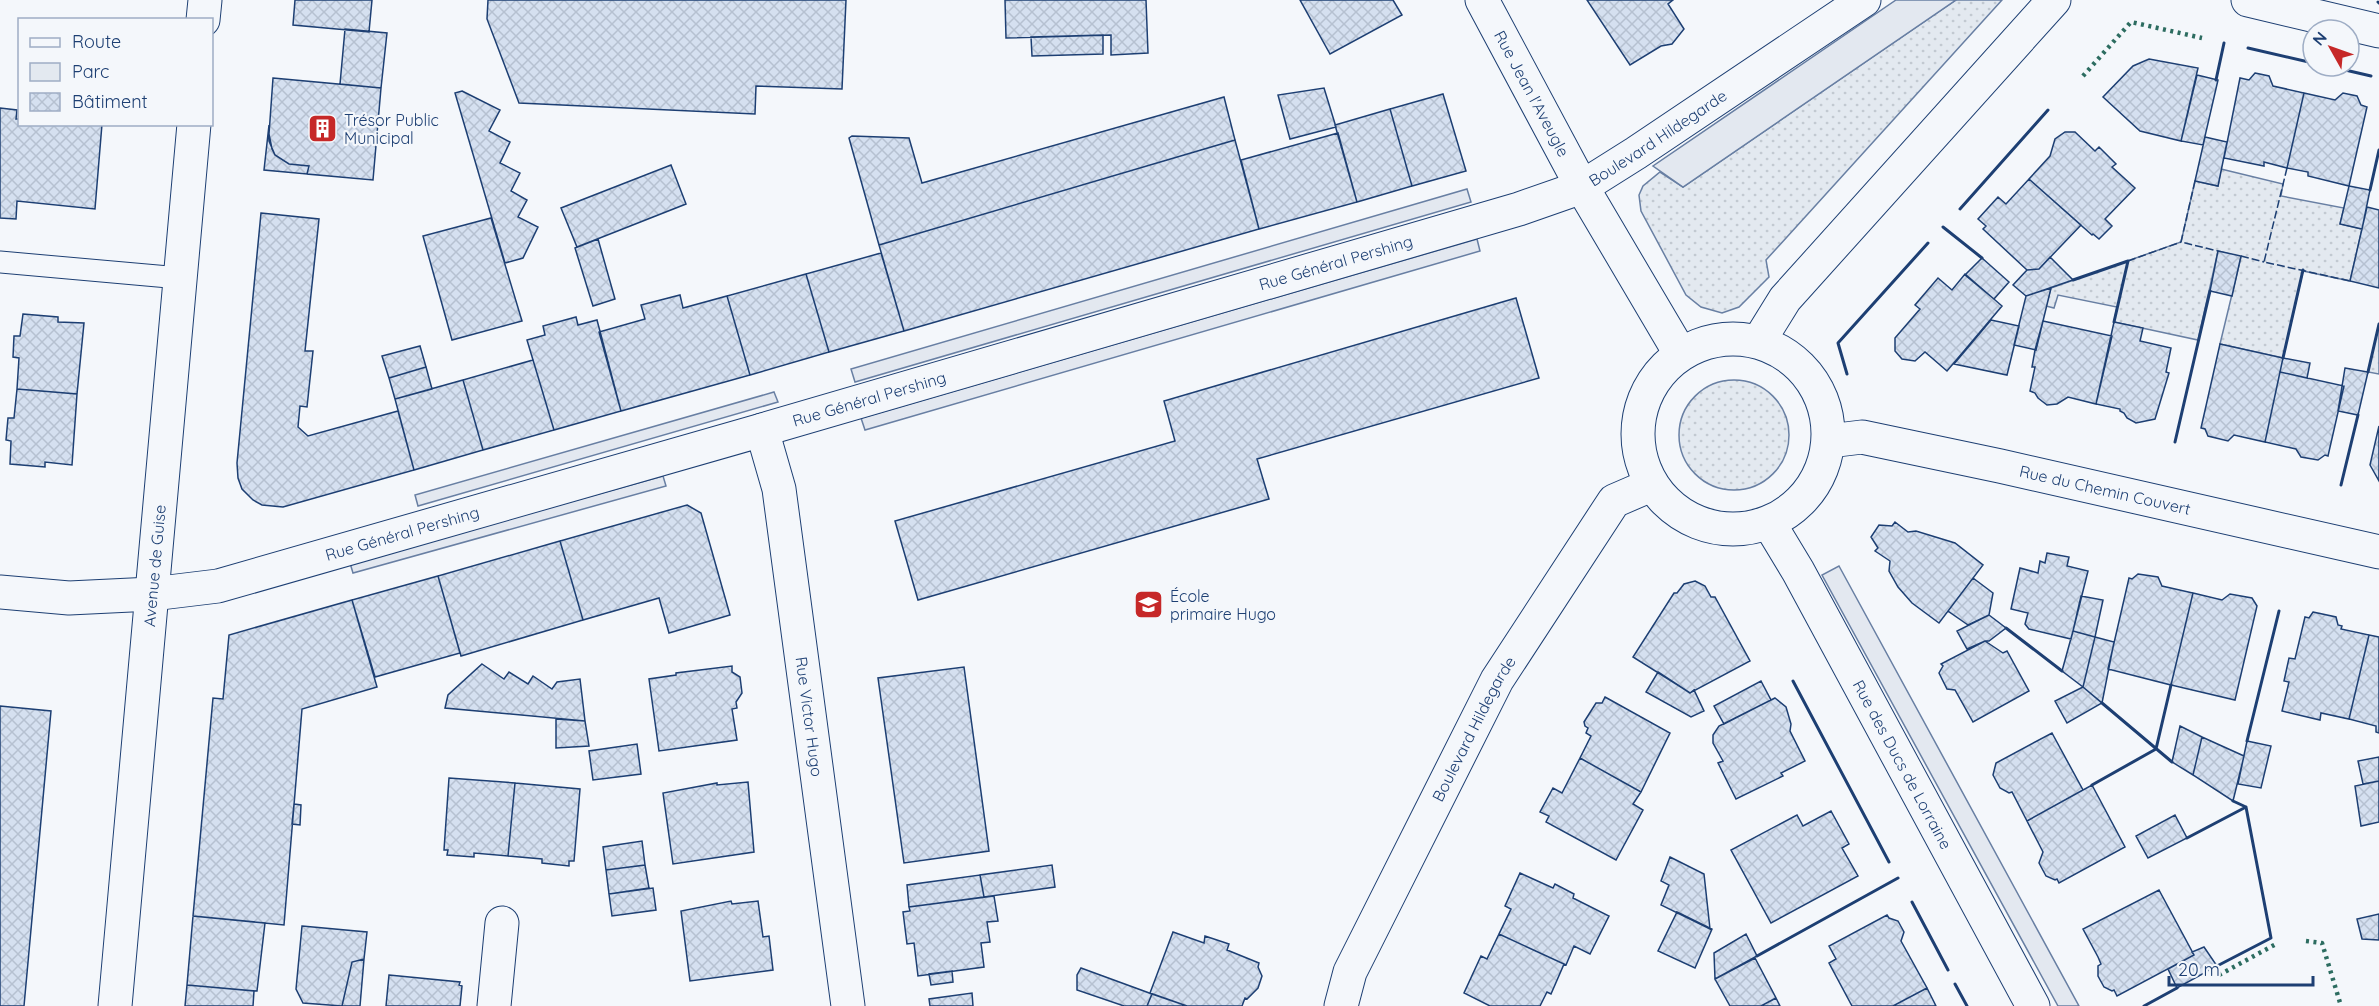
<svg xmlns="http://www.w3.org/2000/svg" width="2379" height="1006" viewBox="0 0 2379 1006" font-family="Quicksand,sans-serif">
<defs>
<pattern id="green-dots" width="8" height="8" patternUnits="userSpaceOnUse" patternTransform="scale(1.5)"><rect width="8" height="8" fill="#e3e9f0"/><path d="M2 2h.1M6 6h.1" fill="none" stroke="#c2c9d1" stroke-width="1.8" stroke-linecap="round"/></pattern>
<pattern id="building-cross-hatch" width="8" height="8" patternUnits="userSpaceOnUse" patternTransform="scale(1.5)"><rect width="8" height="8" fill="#d5e0f0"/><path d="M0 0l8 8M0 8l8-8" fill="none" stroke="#b6c1d1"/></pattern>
</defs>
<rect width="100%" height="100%" fill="#f4f7fb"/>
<path fill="url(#green-dots)" stroke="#687fa3" stroke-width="1.5" d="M1956,0H2002L1766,260L1769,277L1739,307L1722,313L1701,307L1686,295L1641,211L1639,195L1643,186L1660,172L1683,187Z
M2221,169L2283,184L2281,196L2344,208L2340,224L2362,229L2350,281L2303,271L2283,358L2220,344L2241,257L2218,251L2198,340L2114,322L2117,307L2058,295L2054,308L2046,306L2051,288L2181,242L2195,181L2218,186Z
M2379,324V374L2368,372Z
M1679 435a55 55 0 1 1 110 0a55 55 0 1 1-110 0Z"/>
<path fill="#e3e8f0" stroke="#687fa3" stroke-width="1.5" d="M1896,0H1956L1683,187L1653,166Z
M1467,189L1471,202L855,382L851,369Z
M1477,239L1480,251L865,430L861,418Z
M774,392L778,402L418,506L415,495Z
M663,476L666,486L353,573L350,563Z
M1839,566L2079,1006H2058L1822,575Z"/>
<path fill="url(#building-cross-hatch)" stroke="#1d3f73" stroke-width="1.5" d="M295,0H372L369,32L293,25Z
M488,0H846L842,89L756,86L755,114L519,103L487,19Z
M1005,0H1146L1148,53L1111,55V35L1006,38Z
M1300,0H1393L1402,15L1330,54Z
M1587,0H1673L1668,4L1684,29L1672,44L1661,46L1630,65Z
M345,29L387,33L381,88L340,84Z
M1103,35V54L1032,56L1031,37Z
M2149,59L2198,68L2181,141L2140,131L2103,97L2133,66Z
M2255,73L2269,76L2273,86L2304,93L2287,168L2264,162V166L2224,158L2240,78L2249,80Z
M2197,75L2218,80L2203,145L2181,141Z
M273,78L381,88L373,180L307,174L309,166L289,164L275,155L272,149L269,134Z
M1324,88L1336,127L1290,139L1278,95Z
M462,91L500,110L489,131L510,142L500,163L520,173L511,191L527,200L518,217L538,227L523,258L505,263L455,93Z
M2304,93L2335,100L2343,93L2357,96L2361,105L2367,107L2349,186L2308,176V172L2287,168Z
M1443,94L1466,171L1412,186L1390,109Z
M1224,97L1235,140L879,245L849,138L852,136L909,138L922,183Z
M0,108L17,110L16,119H20V124H102L95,209L17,201L16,219L0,218Z
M1390,109L1412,186L1357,202L1335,125Z
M269,125V141L275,155L289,164L309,166L307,174L264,170Z
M2065,132H2075L2095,151L2099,147L2116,164L2112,167L2135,188L2105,219L2112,226L2099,239L2093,234L2092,235L2029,179L2050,156L2055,139Z
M1338,133L1357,202L1259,229L1241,160Z
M2205,137L2227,142L2218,186L2195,181Z
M1235,140L1259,229L904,331L879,245Z
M671,165L686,204L577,247L561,208Z
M2029,179L2081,225L2039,269L2027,270L1983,229L1986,226L1978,219L1998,197L2006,204Z
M2349,186L2370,190L2362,229L2340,224Z
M2367,207L2379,210V288L2350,281Z
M261,213L319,219L305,351H313L307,407L300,406L298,427L308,436L398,411L414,470L283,507L262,505L253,500L242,489L238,478L237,463Z
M491,218L522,321L452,340L423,236Z
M598,239L615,299L593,306L575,248Z
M2218,251L2241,256L2232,296L2210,291Z
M881,253L904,331L829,352L806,274Z
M2050,257L2073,280L2026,296L2013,285L2027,270L2039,269Z
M1982,258L2009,282L1994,299L1965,275Z
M806,274L829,352L750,375L727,296Z
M1965,274L2002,306L1947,371L1925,352L1915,361L1902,359L1895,351V338L1920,309L1915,305L1938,278L1952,290Z
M2051,288L2036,350L2014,345L2026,296Z
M680,295L683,308L727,296L750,375L621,411L599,332L645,319L641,305Z
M1516,298L1539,378L1257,459L1269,499L918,600L895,521L1175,441L1164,401Z
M23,314L58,317V322L84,323L77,394L17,389L19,358L13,357L14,336H20Z
M576,317L578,325L597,320L621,411L554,430L527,340L545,335L543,326Z
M1991,320L2019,326L2007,375L1954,364Z
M2043,321L2112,336L2096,404L2068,397L2057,404L2047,405L2038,398L2035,393L2030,391L2035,367H2032L2035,350Z
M2114,322L2143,328L2140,341L2171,348L2166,372L2169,373L2155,419L2136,423L2127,418L2124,413L2120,411V409L2096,404Z
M2220,344L2283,358L2265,442L2234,435L2228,441L2208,436L2205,429L2201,428Z
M420,346L426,367L389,378L382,356Z
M2283,358L2310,363L2307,378L2280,372Z
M533,360L554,430L483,450L463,380Z
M426,367L432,389L395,399L389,378Z
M2345,368L2368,372L2358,415L2338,411Z
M2280,372L2344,386L2328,456L2325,455L2318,460L2301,457L2296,449L2265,442Z
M463,380L483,450L414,470L395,399Z
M17,389L77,394L72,465L45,462V467L10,464L11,441L6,440L8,418H14Z
M2379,426V481L2370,465Z
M687,505L701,513L730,615L669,633L659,598L583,620L560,541Z
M1895,522L1908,532L1916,531L1955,543L1983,565L1939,623L1912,603L1898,587L1889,571L1890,561L1875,551L1878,548L1871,537L1879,525L1892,526Z
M560,541L583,620L461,656L438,576Z
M2047,553L2069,557L2067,566L2088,571L2071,639L2029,629L2025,624L2028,613L2011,609L2020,568L2038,573L2040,561L2045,563Z
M2138,574L2158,577L2162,586L2193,593L2171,685L2108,669L2129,578L2132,579Z
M438,576L460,653L375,677L352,600Z
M1973,578L1993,593L1989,615L1968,625L1948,611Z
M1695,581L1705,586L1711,597H1715L1750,661L1690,693L1633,657L1674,593H1677L1684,584Z
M2193,593L2222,600L2230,594L2252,598L2257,606L2235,700L2171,685Z
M2081,596L2103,600L2095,637L2073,631Z
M352,600L377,687L302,709L284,925L193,916L213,698L223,699L229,635Z
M2313,612L2336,617L2338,625L2342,626L2341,629L2369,635L2349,719L2321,713L2320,720L2282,711L2289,682L2284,681L2289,658L2295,659L2305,617L2309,618Z
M1989,615L2006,628L1989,641H1985L1967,649L1957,631Z
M2073,631L2095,637L2083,687L2062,671Z
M2369,635L2379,637V733L2376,732V726L2349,719Z
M2095,637L2114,642L2102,703L2083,687Z
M1985,641L2003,653L2007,651L2029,691L1973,722L1955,690L1947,689L1939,673L1943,666L1941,664Z
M482,664L504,679L509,672L528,684L533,676L552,689L557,682L580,679L585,721L445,708L448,695Z
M732,666V672L740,677L742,693L736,702L737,708L732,709L737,740L659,751L649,679L676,675V673Z
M964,667L989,851L904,863L878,678Z
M1658,672L1690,693L1694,690L1704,711L1691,717L1646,692Z
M1761,681L1771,700L1724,724L1714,706Z
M2083,687L2102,703L2067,723L2055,701Z
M1605,697L1670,733L1641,792L1580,758L1591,736L1586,733L1588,728L1585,726L1584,722L1596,703H1602Z
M1775,698L1786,707L1791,724L1790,731L1805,761L1781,773L1783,776L1736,799L1718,763L1723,761L1713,743V735L1719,726Z
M0,706L51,711L24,1006H0Z
M556,719L585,721L589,746L556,748Z
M2180,726L2202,737L2193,775L2172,762Z
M2052,733L2083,790L2027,821L2012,792L2009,793L2000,788L1993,775L1996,763Z
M2202,737L2244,756L2233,801L2193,775Z
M2247,741L2271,746L2261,788L2238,784Z
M637,744L641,774L593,780L589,751Z
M2379,757V781L2363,784L2358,761Z
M1580,758L1641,792L1633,804L1643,810L1616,860L1546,822L1549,816L1540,812L1553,788L1562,793Z
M449,778L515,783L508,856L474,853V857L447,855L448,850H444Z
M2379,781V822L2361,826L2355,786Z
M748,782L754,852L673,864L663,793L717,783V785Z
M515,783L580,789L574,861H569V866L542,863V859L508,856Z
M2092,785L2125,847L2059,883L2057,879L2055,880L2046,876L2039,863L2043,852L2027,821Z
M294,804L301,805L300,825L292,824Z
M1831,811L1849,844L1842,848L1858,876L1771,923L1731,850L1797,815L1803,826Z
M2175,815L2187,838L2148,858L2136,836Z
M642,841L645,865L606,870L603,847Z
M1670,857L1704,874L1710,929L1661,905L1669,885L1661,881Z
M645,865L649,888L609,894L606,870Z
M1052,865L1055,887L984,897L980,875Z
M1520,873L1553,888L1555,884L1574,894L1573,898L1609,916L1590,954L1574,946L1566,965L1499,934L1511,909L1505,906Z
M980,875L984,897L909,907L907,885Z
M653,888L656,910L612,916L609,894Z
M2159,890L2194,955L2117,996L2114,990L2112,991L2104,987L2098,976V966L2101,964L2098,957L2083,929Z
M994,896L998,921L987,922L990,942L981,943L984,967L918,976L914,943L907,944L903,912L910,911L909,907Z
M731,901L732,904L758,901L763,937L769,936L773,970L690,981L681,911Z
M1677,912L1712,929L1695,968L1658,951Z
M2379,914V940L2362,939L2357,919Z
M1887,915L1889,918L1898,921L1904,932L1901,941L1927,988L1893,1006H1852L1829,963L1836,959L1829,946Z
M193,916L265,923L257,991L187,985Z
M302,926L367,932L364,959L352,962L342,1006L303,1003L296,989Z
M1173,932L1204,943L1205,936L1229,944L1227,950L1259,963L1258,967L1262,976L1258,988L1247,999L1245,998L1242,1006H1187L1150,993Z
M1499,934L1564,964L1551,994L1547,992L1540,1006H1490L1464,993L1481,956L1487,959Z
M1746,934L1757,956L1715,979L1714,953Z
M2204,947L2217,966L2177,988L2168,969L2194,955L2192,952Z
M1755,958L1776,998L1761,1006H1730L1715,979Z
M364,959L360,1006H342L352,962Z
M1081,968L1152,994L1147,1006H1124L1077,990V975Z
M952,971L953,982L931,985L929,974Z
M389,975L460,982L459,985L462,986L460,1006H386Z
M187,985L254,991L253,1006H185Z
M1927,988L1936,1006H1893Z
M972,993L973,1006H930L929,999Z
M1152,994L1187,1006H1147Z
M1776,998L1780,1006H1761Z"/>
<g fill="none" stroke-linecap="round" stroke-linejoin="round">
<defs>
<path id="lane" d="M0,262L180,278"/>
<g id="street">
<path id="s1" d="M1482,0L1582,187L1680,353"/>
<path d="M2248,0L2379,31"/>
<circle cx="1733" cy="434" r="95"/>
<path d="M1759,341L1785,299L2054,0"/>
<path id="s2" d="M762,430L779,489L848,1006"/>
<path id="s3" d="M1829,441L1862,437L2000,466L2379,552"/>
<path id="s4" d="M1769,523L1798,571L2033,1006"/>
<path id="s5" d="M152,594L218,586L762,430L1519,209L1582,187L1636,153L1864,0"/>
<path d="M494,1006L502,923"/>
<path id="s6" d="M1341,1006L1350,972L1497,680L1614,501L1651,485"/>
</g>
<g id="secondary">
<path d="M203,20L205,0"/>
<path d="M0,592L69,598L152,594"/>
<path id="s7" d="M115,1006L194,124"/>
</g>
</defs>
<use href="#lane" stroke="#1d3f73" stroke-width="23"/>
<use href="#street" stroke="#1d3f73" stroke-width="35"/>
<use href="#secondary" stroke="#1d3f73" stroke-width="35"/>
<use href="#lane" stroke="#f4f7fb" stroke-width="21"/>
<use href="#street" stroke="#f4f7fb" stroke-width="33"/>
<use href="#secondary" stroke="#f4f7fb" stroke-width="33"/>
<path stroke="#2c6c60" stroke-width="4.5" stroke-dasharray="3 4.5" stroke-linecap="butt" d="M2083,76L2131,22L2202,38
M2306,941L2322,943L2341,1006
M2219,975L2276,944"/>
<path stroke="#1d3f73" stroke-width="1.5" stroke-dasharray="8 3" stroke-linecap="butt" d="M2287,168L2264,262L2350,281
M2195,181L2181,242L2218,251
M2241,256L2264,262
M2128,261L2181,242"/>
<path stroke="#1d3f73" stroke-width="3" d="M2378,2L2379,3
M2248,48L2313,63
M2328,66L2371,76
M2216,80L2224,43
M2370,190L2379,150
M1960,209L2048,110
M1943,227L1982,258
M2073,280L2128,261L2114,322
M2283,358L2303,270
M2368,372L2379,324
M1847,374L1838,343L1928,243
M2175,442L2210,291
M2341,485L2358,415
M2006,628L2062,671
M1793,681L1889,862
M2102,703L2172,762
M2247,741L2279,611
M2092,785L2156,749L2171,685
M2187,838L2246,807L2233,801
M1912,902L1948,970
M1757,956L1898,878
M2217,966L2271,938L2246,807
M1955,984L1967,1006
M2144,1006L2177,988"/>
</g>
<defs>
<symbol id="building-square" viewBox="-11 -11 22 22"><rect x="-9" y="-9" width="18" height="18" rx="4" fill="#c62828" stroke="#f4f7fb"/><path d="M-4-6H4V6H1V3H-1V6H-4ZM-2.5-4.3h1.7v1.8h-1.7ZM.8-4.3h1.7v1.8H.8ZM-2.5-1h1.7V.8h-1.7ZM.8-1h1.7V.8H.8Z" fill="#fff"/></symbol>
<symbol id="school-square" viewBox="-11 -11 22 22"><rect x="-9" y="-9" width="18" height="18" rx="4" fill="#c62828" stroke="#f4f7fb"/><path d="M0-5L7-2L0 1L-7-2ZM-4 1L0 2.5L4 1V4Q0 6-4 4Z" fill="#fff"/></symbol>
</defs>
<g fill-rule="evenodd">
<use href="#building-square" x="306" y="112" width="33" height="33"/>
<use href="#school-square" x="1132" y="588" width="33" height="33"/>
</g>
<g text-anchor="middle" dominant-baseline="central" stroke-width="4.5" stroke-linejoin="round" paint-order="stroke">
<g font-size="16" fill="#1d3f73" stroke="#f4f7fb">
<text stroke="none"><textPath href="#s1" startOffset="106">Rue Jean l'Aveugle</textPath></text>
<text stroke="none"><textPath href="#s5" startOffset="1578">Boulevard Hildegarde</textPath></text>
<text stroke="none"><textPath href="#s5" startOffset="1230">Rue Général Pershing</textPath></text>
<text stroke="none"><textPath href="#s5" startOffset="744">Rue Général Pershing</textPath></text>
<text stroke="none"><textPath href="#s3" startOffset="282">Rue du Chemin Couvert</textPath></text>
<text stroke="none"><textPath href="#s5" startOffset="258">Rue Général Pershing</textPath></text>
<text stroke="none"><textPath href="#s7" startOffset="442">Avenue de Guise</textPath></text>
<text stroke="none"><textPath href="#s2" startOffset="291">Rue Victor Hugo</textPath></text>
<text stroke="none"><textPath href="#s6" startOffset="308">Boulevard Hildegarde</textPath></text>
<text stroke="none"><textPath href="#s4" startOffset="276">Rue des Ducs de Lorraine</textPath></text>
</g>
<g font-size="16" fill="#1d3f73" stroke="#f4f7fb" text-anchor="start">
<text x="344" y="120">Trésor Public<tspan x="344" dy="18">Municipal</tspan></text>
<text x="1170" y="596">École<tspan x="1170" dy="18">primaire Hugo</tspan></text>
</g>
</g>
<rect x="18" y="18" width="195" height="108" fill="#f4f7fb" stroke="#9eadc5" stroke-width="1.5"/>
<rect x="30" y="38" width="30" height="9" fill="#f4f7fb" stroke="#9eadc5" stroke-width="1.5"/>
<text x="72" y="48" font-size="18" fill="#1d3f73">Route</text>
<rect x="30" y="63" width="30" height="18" fill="#e3e9f0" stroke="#9eadc5" stroke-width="1.5"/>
<text x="72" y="78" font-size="18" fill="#1d3f73">Parc</text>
<rect x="30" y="93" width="30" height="18" fill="url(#building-cross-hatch)" stroke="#9eadc5" stroke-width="1.5"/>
<text x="72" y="108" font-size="18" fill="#1d3f73">Bâtiment</text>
<g transform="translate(2331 48) rotate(310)"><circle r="28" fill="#f4f7fb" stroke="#9eadc5" stroke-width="1.5"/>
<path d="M0-4.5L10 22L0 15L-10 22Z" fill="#c62828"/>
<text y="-9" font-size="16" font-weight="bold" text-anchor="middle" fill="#1d3f73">N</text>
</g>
<path d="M2169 976v9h144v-9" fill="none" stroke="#1d3f73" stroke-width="3"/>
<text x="2178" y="976" font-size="18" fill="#1d3f73" stroke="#f4f7fb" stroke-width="4.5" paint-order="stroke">20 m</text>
</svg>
